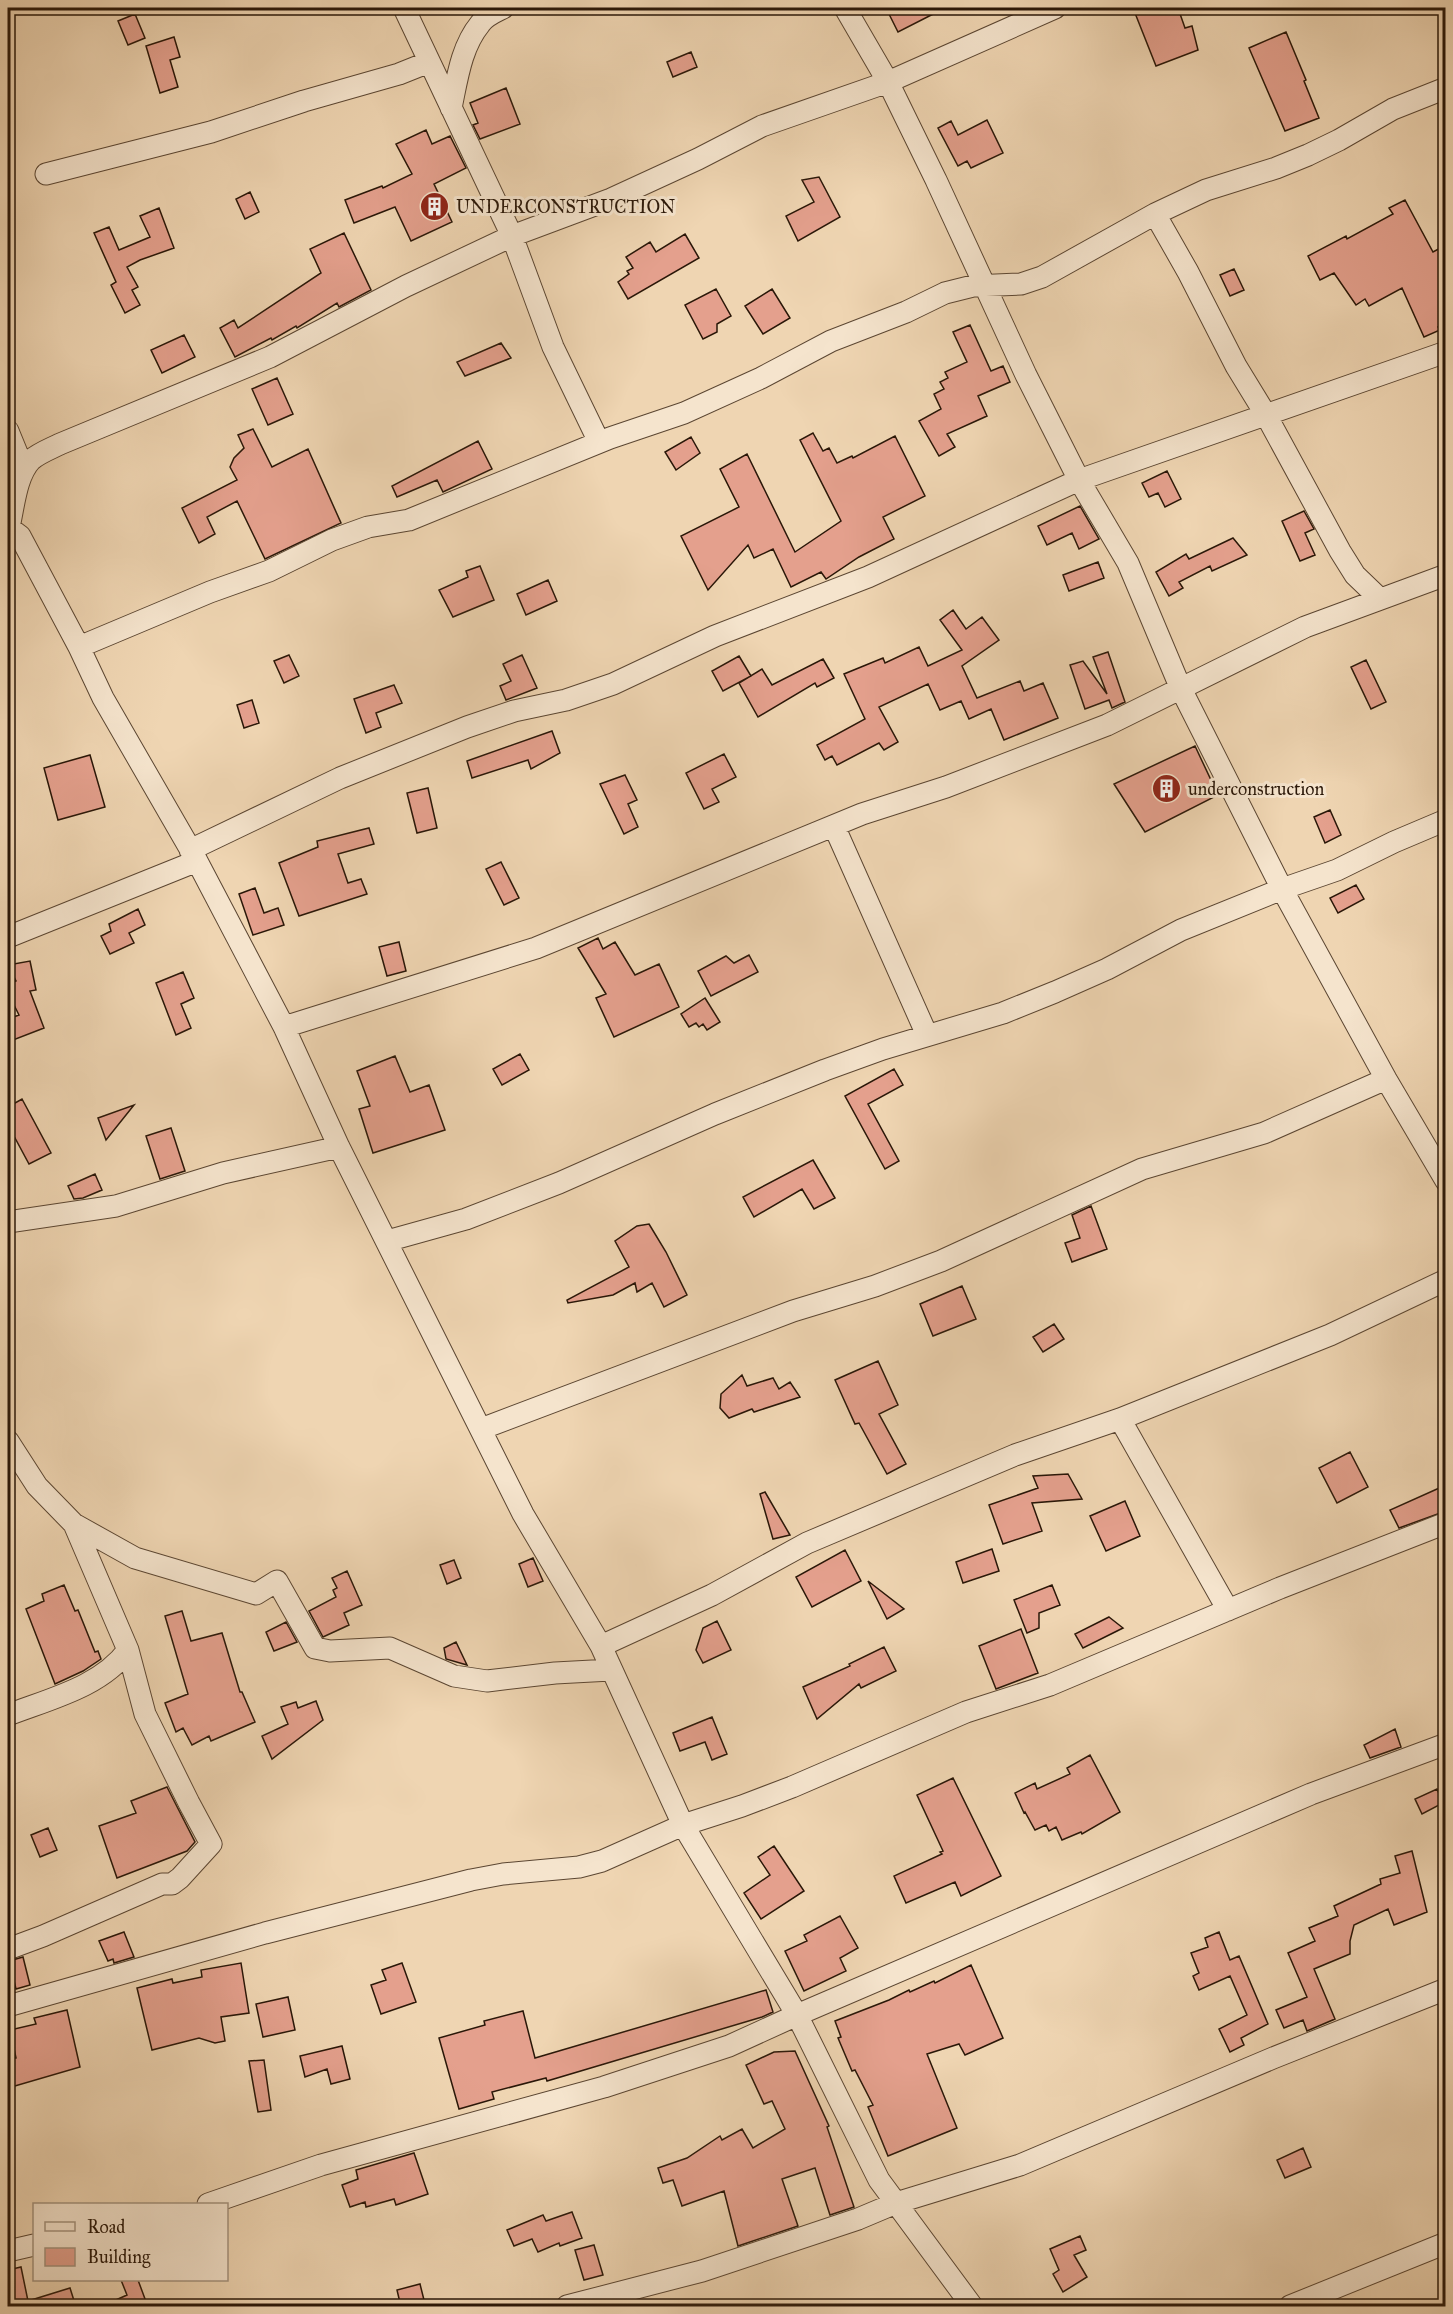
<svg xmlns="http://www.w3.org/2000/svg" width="1453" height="2314" viewBox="0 0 1453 2314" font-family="'IM FELL Great Primer',serif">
<rect width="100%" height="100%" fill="#efd5b2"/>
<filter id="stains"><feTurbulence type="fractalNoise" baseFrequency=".00333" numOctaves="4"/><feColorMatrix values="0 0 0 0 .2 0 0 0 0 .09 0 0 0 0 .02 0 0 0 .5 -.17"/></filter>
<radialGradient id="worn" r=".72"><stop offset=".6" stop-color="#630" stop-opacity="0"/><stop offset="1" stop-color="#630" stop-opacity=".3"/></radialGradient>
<path fill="#e4a08d" stroke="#2a1708" stroke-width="1.5" d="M886,8H945L898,32Z
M1133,8H1178L1185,28L1192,26L1198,50L1156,66Z
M135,14L145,38L128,45L118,21Z
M1286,32L1306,80L1304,81L1319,118L1285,131L1249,48Z
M174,37L180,57L170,60L178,87L160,93L146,46Z
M691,52L697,67L673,77L667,62Z
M506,88L520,124L480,139L473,125L478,123L470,103Z
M987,120L1003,153L971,168L967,161L958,166L938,128L951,121L958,135Z
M426,130L432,144L450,136L466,168L434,184L452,222L411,241L395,207L354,223L345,200L382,186L383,188L412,174L396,144Z
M819,177L840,217L798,241L786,216L814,202L802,180Z
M250,192L259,212L245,219L236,199Z
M1405,200L1433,252L1446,245V321L1438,327L1440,330L1424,337L1402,288L1369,306L1365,299L1356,305L1334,273L1320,280L1308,256L1346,236L1347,239L1393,214L1389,208Z
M159,208L174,248L140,260L127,267L138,287L132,290L140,305L125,313L111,285L116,282L94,233L109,227L119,250L150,237L140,216Z
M344,233L371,290L339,307L337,303L297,328L296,326L272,340L271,338L235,357L220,328L234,320L238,328L321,273L310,249Z
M685,234L699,258L628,299L618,282L629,274L627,271L633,268L626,257L650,242L656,252Z
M1234,269L1244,290L1230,296L1220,275Z
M716,289L731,316L717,324V332L703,339L685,305Z
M772,289L790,318L763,334L745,306Z
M970,325L991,371L1003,366L1010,382L978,396L987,416L947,434L955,447L939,456L919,421L941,409L934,394L944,389L940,382L948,378L945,372L967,362L953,332Z
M184,335L195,357L162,373L151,350Z
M501,343L511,358L465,376L457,362Z
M277,378L293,414L268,425L252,389Z
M253,429L272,467L308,449L341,523L265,559L237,501L207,517L215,534L199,543L182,508L237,480L230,467L234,458L244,448L238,435Z
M813,433L823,451L829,448L837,463L852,456L853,458L895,436L925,496L883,517L894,539L859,557L826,579L821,572L791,587L773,549L754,558L748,545L708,590L681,536L739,507L720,469L747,454L795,552L841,521L800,440Z
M691,437L700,453L676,470L665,452Z
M478,441L492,469L443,492L437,480L397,497L392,486Z
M1167,471L1181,499L1165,507L1158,493L1149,497L1142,483Z
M1080,506L1099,539L1079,549L1072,533L1047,545L1038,526Z
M1304,511L1314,529L1305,533L1315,555L1300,561L1282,521Z
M1233,538L1247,555L1212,571L1210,566L1179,582L1183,588L1169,596L1156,572L1186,554L1189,559Z
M1098,562L1104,578L1069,591L1063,575Z
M480,566L494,600L453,617L439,590L468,577L466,571Z
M548,580L557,601L526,615L517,594Z
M953,610L966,629L982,617L999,640L962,666L977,698L1020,681L1024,691L1043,683L1058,718L1004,740L991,709L969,719L961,701L940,710L928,684L879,707L898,742L884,750L879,743L837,765L832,756L825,760L817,745L865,719L844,674L883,658L885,663L919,647L928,666L962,650L940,620Z
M1108,652L1125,702L1112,708L1109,700L1085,709L1070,665L1083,661L1107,694L1093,657Z
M289,655L299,676L284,683L274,661Z
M522,655L537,688L506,700L500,686L511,681L503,664Z
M739,656L751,676L723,691L712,671Z
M823,659L834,678L817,687L815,683L758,717L739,683L762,669L772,685Z
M1366,660L1386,702L1371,709L1351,667Z
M394,685L402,703L376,713L381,727L366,733L354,699Z
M252,700L259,723L244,728L237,705Z
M552,731L560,753L531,769L528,760L472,778L467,761Z
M1195,746L1218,795L1145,832L1114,784Z
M724,754L736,777L712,789L719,802L704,809L686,773Z
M90,755L105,807L58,820L44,768Z
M625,775L637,800L628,804L638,827L624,834L600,784Z
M428,788L437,828L417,833L407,793Z
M1330,810L1341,835L1325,843L1314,817Z
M369,828L374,844L338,854L348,883L361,879L367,894L299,916L279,863L318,847L317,841Z
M501,862L519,898L504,905L486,869Z
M1356,885L1364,899L1338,913L1330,898Z
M255,888L264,913L278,908L284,925L253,935L239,894Z
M138,909L145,925L129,933L134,943L110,954L101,936L111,931L109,924Z
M598,938L603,949L615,942L635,975L659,964L679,1007L614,1037L596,998L606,994L578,948Z
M399,942L406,971L387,976L379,947Z
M749,955L758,972L711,996L698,971L726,956L734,963Z
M30,961L36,990L30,991L44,1028L8,1042V1019L19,1015L8,993V985L16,981L8,965Z
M183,972L194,998L181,1004L191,1028L176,1035L156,983Z
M705,998L720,1022L707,1030L703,1024L699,1027L696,1023L689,1027L681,1014Z
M520,1054L529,1070L502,1085L493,1069Z
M395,1056L410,1092L429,1085L445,1130L373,1153L359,1109L370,1106L357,1071Z
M894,1069L903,1085L868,1104L899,1161L885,1169L845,1096Z
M22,1099L51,1153L29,1164L15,1138L8,1142V1107Z
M134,1105L106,1140L98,1118Z
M171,1128L185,1171L160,1179L146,1136Z
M813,1160L835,1198L814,1209L802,1189L754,1217L743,1197Z
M95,1174L102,1190L83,1198L74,1199L68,1186Z
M1091,1206L1107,1249L1072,1262L1065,1243L1080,1238L1072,1215Z
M649,1224L666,1252L687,1295L664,1307L652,1283L637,1292L635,1283L613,1295L568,1303L567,1300L629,1267L615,1241L637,1226Z
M962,1286L976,1319L933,1336L920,1304Z
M1054,1324L1064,1339L1043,1352L1033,1337Z
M878,1361L898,1405L879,1414L906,1464L887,1474L859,1423L855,1424L835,1380Z
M742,1375L747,1386L773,1378L779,1389L790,1382L800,1397L754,1412L752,1409L729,1418L720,1408L721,1394Z
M1350,1452L1368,1487L1337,1503L1319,1468Z
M1068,1474L1082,1499L1032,1503L1042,1531L1003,1544L989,1505L1038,1488L1033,1476Z
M1446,1485V1511L1399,1528L1390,1510Z
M765,1492L790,1535L773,1539L760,1494Z
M1125,1501L1140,1536L1106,1551L1090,1516Z
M992,1549L999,1571L963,1583L956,1562Z
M845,1550L861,1581L812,1607L796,1577Z
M533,1558L543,1581L528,1587L519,1564Z
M454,1560L461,1578L447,1584L440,1565Z
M347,1571L362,1605L344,1613L349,1625L323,1637L309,1611L336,1597L333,1590L337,1588L332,1578Z
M868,1581L904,1609L887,1619Z
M64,1585L75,1611L78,1610L95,1652L98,1651L101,1659L83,1671L55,1684L26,1609L44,1601L42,1594Z
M1052,1585L1060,1605L1039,1613V1628L1027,1633L1014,1600Z
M182,1611L191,1641L222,1633L240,1692H242L255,1722L211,1741L209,1736L192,1745L183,1728L176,1732L165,1703L188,1694L165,1616Z
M1109,1617L1123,1628L1083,1648L1075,1634Z
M717,1621L731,1650L703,1663L696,1650L703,1628Z
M286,1622L297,1642L274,1651L266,1632Z
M1021,1629L1038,1673L996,1689L979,1646Z
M456,1642L467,1665L446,1659L444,1648Z
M884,1647L896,1671L861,1688L859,1684L817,1719L803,1687L850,1666L849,1664Z
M316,1701L323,1720L272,1759L262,1736L288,1724L281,1707L296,1702L298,1708Z
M712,1717L727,1754L712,1760L705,1742L680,1751L673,1733Z
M1395,1729L1401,1747L1370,1758L1364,1745Z
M1090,1755L1120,1812L1082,1834L1081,1832L1062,1840L1056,1827L1049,1831L1046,1825L1035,1830L1025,1812L1024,1813L1015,1793L1035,1783L1037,1789L1070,1774L1067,1768Z
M953,1778L1001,1876L961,1896L955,1882L906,1903L894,1876L942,1854L940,1852L943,1851L917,1795Z
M167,1787L195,1842L187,1851L117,1878L99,1826L136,1813L131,1801Z
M1437,1789L1443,1803L1422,1814L1415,1799Z
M48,1828L57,1850L40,1857L31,1835Z
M774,1846L804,1891L761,1919L744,1893L770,1875L758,1857Z
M1412,1851L1427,1912L1394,1925L1388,1909L1354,1925L1350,1941V1954L1314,1969L1335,2019L1307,2031L1303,2020L1284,2028L1276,2010L1307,1997L1288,1953L1315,1941L1309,1928L1338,1916L1334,1906L1381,1884L1380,1879L1400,1873L1395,1856Z
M840,1916L858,1948L840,1958L846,1971L804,1991L785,1951L807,1941L804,1935Z
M124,1932L134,1957L114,1963L113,1959L108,1961L99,1941Z
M1219,1932L1230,1960L1239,1956L1268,2024L1241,2038L1244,2045L1230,2052L1219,2029L1247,2015L1230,1976L1199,1990L1193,1976L1199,1973L1191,1953L1208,1947L1205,1938Z
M23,1957L30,1985L16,1989L9,1961Z
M241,1963L249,2013L221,2017L225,2041L215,2043L199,2038L152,2050L137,1988L172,1979L173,1983L202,1977L201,1970Z
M402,1963L416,2002L381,2014L371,1985L386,1980L382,1970Z
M971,1965L1003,2038L965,2055L959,2044L927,2054L957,2128L888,2156L868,2107L873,2105L855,2070L852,2071L838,2038L841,2037L835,2021L889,2000L909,1990L910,1992L934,1981L935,1983Z
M766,1990L773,2012L762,2017L547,2081L546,2078L492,2092L494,2099L459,2109L439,2038L485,2025L484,2021L523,2011L535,2058Z
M288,1997L295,2030L263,2037L256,2004Z
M67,2010L80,2067L8,2088V2060L16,2058L10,2030L36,2024L34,2018Z
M342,2046L350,2079L331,2084L327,2069L305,2077L300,2056Z
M795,2051L829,2126L827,2127L854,2207L830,2215L815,2168L782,2179L798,2226L738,2246L724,2191L682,2206L673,2180L663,2183L658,2168L687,2158L720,2136L722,2140L742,2129L753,2148L785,2129L772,2101L764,2104L746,2065L774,2052Z
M264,2060L271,2110L258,2112L249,2061Z
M1303,2148L1311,2167L1285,2178L1277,2160Z
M414,2153L428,2194L396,2205L394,2199L366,2207L365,2202L350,2207L342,2185L358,2179L356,2170Z
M572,2212L582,2238L560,2246L559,2243L538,2252L532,2239L514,2246L507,2230L543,2215L546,2221Z
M1080,2236L1086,2250L1074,2255L1087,2277L1063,2292L1053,2274L1059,2270L1050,2249Z
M594,2245L603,2275L584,2280L575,2250Z
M21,2267L28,2301L70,2288L76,2307H8V2270Z
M121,2280H138L148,2307H100L127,2295Z
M420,2284L424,2300L416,2302L417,2307H401L397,2290Z"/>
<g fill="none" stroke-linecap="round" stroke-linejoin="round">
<defs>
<path id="minor" d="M404,8L512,236L553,347L599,442
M845,8L888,82L936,180L1026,375L1079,480L1128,563L1181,689L1282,889L1386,1079L1446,1181
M451,108C457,80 461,47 480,24C485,16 495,12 503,8
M46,174L211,132L304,101L399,74L429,62
M1155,214L1188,272L1236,366L1266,415L1340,551L1355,575L1380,599
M8,431L24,470
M8,527L20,536L79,647L103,698L197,861L284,1027L339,1147L523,1514L601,1646L683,1825L797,2015L879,2180L972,2306
M9,527C14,506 16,476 31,460C39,453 50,449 60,444L270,357L406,286L512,236L611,199L698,159L762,126L888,82L1055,8
M79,647L210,592L269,571L332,540L368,527L409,520L610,438L684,413L761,378L831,341L906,312L945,293L973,286L1021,284L1042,277L1155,214L1206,190L1276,168L1308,155L1339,140L1393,109L1446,88
M834,826L927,1035
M190,850L340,778L467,727L514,711L566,700L613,684L715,636L868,577L1079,480L1446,352
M8,937L197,861
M284,1027L536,948L862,814L946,787L1107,725L1305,627L1446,575
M8,1222L116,1206L223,1173L339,1147
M387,1241L466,1219L559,1183L715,1114L825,1070L883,1049L1003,1013L1055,992L1107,969L1181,930L1282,889L1337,870L1394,842L1446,820
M1120,1419L1228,1610
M481,1429L793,1311L875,1286L941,1261L1142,1169L1264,1133L1386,1079
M8,1441L37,1486L74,1524L135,1558L256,1594L277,1581L315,1648L330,1651L390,1648L454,1676L487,1681L555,1673L611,1670
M601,1646L712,1595L807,1543L1015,1455L1120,1419L1330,1335L1446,1280
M8,1715C49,1699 101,1687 128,1650
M8,1949L43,1936L162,1884H172L180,1878L211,1844L189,1803L145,1714L128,1650L74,1524
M8,2006L265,1933L471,1880L503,1874L579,1867L602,1861L683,1825L742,1806L792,1787L966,1712L1050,1685L1280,1588L1446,1523
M208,2204L321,2165L604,2087L729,2046L797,2015L1311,1794L1446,1744
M8,2251L34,2245
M567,2306L702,2271L858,2219L896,2203L1020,2165L1273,2058L1446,1989
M1290,2306L1446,2243"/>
</defs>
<use href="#minor" stroke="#5b4632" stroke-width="23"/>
<use href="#minor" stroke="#f5e4cd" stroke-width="21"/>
</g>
<defs>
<symbol id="building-disc" viewBox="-11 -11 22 22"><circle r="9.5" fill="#8f2418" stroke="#f5e4cd"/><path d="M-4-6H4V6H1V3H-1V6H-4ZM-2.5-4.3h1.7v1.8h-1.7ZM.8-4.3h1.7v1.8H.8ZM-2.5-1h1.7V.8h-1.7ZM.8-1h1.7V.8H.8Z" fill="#fff"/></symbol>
</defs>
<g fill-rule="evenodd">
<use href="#building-disc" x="418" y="190" width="33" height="33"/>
<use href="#building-disc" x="1150" y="772" width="33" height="33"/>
</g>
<g text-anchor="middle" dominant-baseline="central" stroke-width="6" stroke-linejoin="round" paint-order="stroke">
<g font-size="18" fill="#2a1708" stroke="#f5e4cd" text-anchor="start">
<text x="456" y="207">UNDERCONSTRUCTION</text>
<text x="1188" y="789">underconstruction</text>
</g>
</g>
<rect width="1453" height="2314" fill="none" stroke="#efd5b2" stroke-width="30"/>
<rect x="9" y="9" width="1435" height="2296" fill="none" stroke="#2a1708" stroke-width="3"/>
<rect x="15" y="15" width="1423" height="2284" fill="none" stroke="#2a1708" stroke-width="1.5"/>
<rect x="33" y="2203" width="195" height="78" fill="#f5e4cd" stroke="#a4927e" stroke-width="1.5"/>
<rect x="45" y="2222" width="30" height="9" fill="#f5e4cd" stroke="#a4927e" stroke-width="1.5"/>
<text x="87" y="2233" font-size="18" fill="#2a1708">Road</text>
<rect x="45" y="2248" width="30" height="18" fill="#e4a08d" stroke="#a4927e" stroke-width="1.5"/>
<text x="87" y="2263" font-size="18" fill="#2a1708">Building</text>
<rect width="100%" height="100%" filter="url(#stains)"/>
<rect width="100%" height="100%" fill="url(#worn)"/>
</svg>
